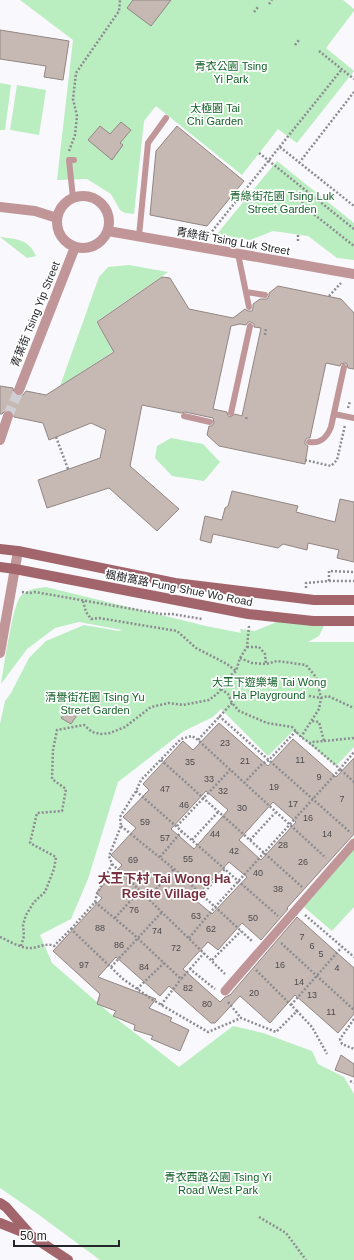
<svg xmlns="http://www.w3.org/2000/svg" width="354" height="1260" viewBox="0 0 354 1260" font-family="Arial,'Noto Sans TC',sans-serif">
<rect width="100%" height="100%" fill="#f9f8fd"/>
<path fill="#baedc0" d="M20,0H343L354,9V11L326,48L354,71L297,143L278,129L242,175L156,106L144,121L134,214L125,213L120,210L111,194L87,179L57,180L73,40Z
M0,83L11,85L5,130H0Z
M17,85L46,90L39,135L10,130Z
M277,161L354,223V260L337,258L308,236L273,231L250,240L217,234Z
M0,237C16,239 29,239 36,256L27,258Z
M129,265L168,272L96,322L114,351L60,386L99,277L108,267Z
M171,438L203,444L220,462L204,481L172,476L155,458L157,446Z
M46,587L206,626L241,633L240,629L255,631L279,621L325,624L319,636L308,642H354V747L336,766L293,731L268,756L221,709L213,717L184,731L118,782L88,879L71,919L40,935L52,963L113,1016L179,1067L233,1026L263,1033L312,1051L318,1064L344,1077L354,1094V1260H100L35,1212L0,1188V724L5,701L11,693L29,658L46,641L84,625L119,631L122,630L79,622L55,628L27,649L1,684C4,667 12,608 20,597C27,589 37,588 46,587Z
M354,837V907L332,931L304,907L343,862L337,857Z"/>
<path fill="#c6b9b4" stroke="#938682" fill-rule="evenodd" d="M133,0H171L151,26L127,8Z
M0,30L69,41L63,80L44,77L46,66L0,59Z
M121,122L131,130L120,143L123,145L112,160L88,140L100,126L110,134Z
M177,126L244,181L207,226L150,215L156,151Z
M162,277L170,278L189,309L233,318L245,309L248,311H252L253,308V304L260,299H267L269,296V293L278,286L341,299L354,313V369L348,368L347,364L345,363L341,364L340,366L326,363L310,438H307L305,441V444L308,446L305,464L219,446L207,435L209,426H212L214,423L213,418L185,412L181,413L142,405L130,466L179,509L157,531L109,488L47,508L38,480L100,458L106,430L91,423L49,440L43,423L14,417L13,412L10,410H6L2,414H0V386L13,388L14,394L17,396L23,395L26,391L46,395L114,352L97,322ZM251,322L254,324V327L261,328L242,416L235,414L230,417L228,416L227,412L213,409L231,326L240,324L246,325L248,322Z
M232,491L298,506L296,512L335,522L340,499L354,502V562L337,558L339,550L308,543L307,550L283,544L278,548L213,534L211,543L200,540L205,516L222,520L225,508L228,506Z
M68,709L77,715L71,724L61,718Z
M219,723L268,766L293,739L336,777L354,758V834L287,908L288,909L261,940L242,923L218,950L208,942L183,969L220,1002L225,997L230,995L297,917L354,968V1014L338,1033L295,995L270,1023L240,996L215,1023H211L169,986L160,996L116,957L98,977L156,999L149,1008L172,1018L170,1021L189,1030L180,1051L151,1039L153,1036L134,1030L135,1025L113,1016L116,1011L97,1004L100,994L53,951L102,898L96,893L122,865L111,855L136,828L123,817L149,790L143,784L183,741L193,750ZM206,791L228,810L194,849L171,829ZM273,802L296,822L261,860L239,840ZM229,862L247,877L212,914L194,899Z
M341,1055L354,1064V1077L335,1070Z"/>
<g fill="none" stroke-linecap="round" stroke-linejoin="round">
<path stroke="#cfced3" stroke-width="10" stroke-dasharray="10 5" stroke-linecap="butt" d="M8,416L19,390"/>
<path stroke="#8d8c91" stroke-width="2.5" stroke-dasharray="2 2" stroke-linecap="butt" d="M269,4L272,0
M254,12L258,7
M295,45L299,40
M319,51L354,79
M280,147L354,206
M69,151L75,135L77,116L73,99L76,73L119,11L120,0
M259,153L309,193
M299,163L354,92
M354,229L309,193L301,204L354,246
M208,238L209,235L342,69
M298,241V235
M329,296L341,283
M265,335L266,328
M348,408L350,401
M246,419L247,416
M56,437L68,469
M305,460L331,466L337,460L345,425
M329,581V571L354,572
M306,588V583L329,581H354
M22,592L30,593L35,592L161,614H172L202,619
M83,601L86,612L91,619L99,618L177,631L196,648L227,664L236,671
M247,647H259L265,654L266,664
M240,658L252,663L266,664L277,661L306,665L316,677L321,698L319,709L301,737
M221,689L228,694L232,703L239,711L267,723L292,727L301,737L310,743L340,769L354,752
M309,696L321,698L328,696L354,708
M232,703L198,740L326,858
M219,716L351,833
M324,741L354,738
M309,744L313,742L324,741L319,722L312,721
M161,760L302,887
M244,783L262,764L269,760L296,731
M136,791L278,916
M121,826L174,869L253,942
M177,826L230,770
M192,840L218,812
M250,840L275,813
M160,857L182,831
M112,864L126,877L225,974
M202,895L225,869
M148,898L174,869
M95,902L131,932L181,979L190,969L215,989
M305,915L354,957
M115,918L140,890
M71,929L95,902L97,894L112,864L109,856L121,826L120,817L136,791L141,780L181,739L192,736L198,740
M0,937C9,941 19,947 28,948C37,949 45,942 54,946L71,929L123,979L153,1000L208,1032L241,1018L276,1032L297,1011L312,1027L327,1054
M189,938L215,907L340,769L354,782
M281,943L354,1010
M21,946L24,936L23,925L26,915L34,902L45,892L54,869L56,857L30,843L37,813L62,811L66,789L52,779L53,750L57,730L84,725L92,732L101,734L110,733L125,727L151,707L169,703L183,705L209,700L217,694L221,689L224,681L236,671L240,658L247,647L249,626
M212,960L241,931
M111,967L162,912
M190,969L204,953
M256,970L297,1011
M137,989L164,963
M228,1002L241,1018
M161,1005L181,979
M291,1005L342,947
M354,1019L340,1039L342,1044L354,1049
M350,1081L354,1083
M259,1217L286,1233L306,1260"/>
<path stroke="#c09699" stroke-width="6" d="M73,198L69,160H74
M139,236L148,143L166,118
M238,254L249,307
M246,292L265,295
M231,413L250,326
M334,414L354,418
M184,416L210,422
M309,442C321,444 327,437 331,427L344,367"/>
<path stroke="#c09699" stroke-width="9" d="M225,991L354,843"/>
<path stroke="#c09699" stroke-width="10" d="M57 222a26 26 0 1 1 52 0a26 26 0 1 1-52 0Z
M0,207L35,211L57,218
M108,231L354,274
M19,390L75,247
M0,440L8,416
M0,653L18,551"/>
<path stroke="#a1656b" stroke-width="10" d="M0,549L18,551L175,583L314,600H354
M0,567L15,569L248,614L313,621H354
M0,1203L6,1207L29,1233
M0,1223L30,1235L68,1260"/>
</g>
<g text-anchor="middle" dominant-baseline="central" stroke-width="3.5" stroke-linejoin="round" paint-order="stroke">
<g font-size="9" fill="#4e4a4c">
<text x="225" y="743">23</text>
<text x="300" y="760">11</text>
<text x="245" y="761">21</text>
<text x="190" y="762">35</text>
<text x="319" y="777">9</text>
<text x="209" y="779">33</text>
<text x="274" y="787">19</text>
<text x="165" y="789">47</text>
<text x="223" y="791">32</text>
<text x="342" y="799">7</text>
<text x="293" y="804">17</text>
<text x="184" y="805">46</text>
<text x="242" y="808">30</text>
<text x="308" y="818">16</text>
<text x="145" y="822">59</text>
<text x="215" y="834">44</text>
<text x="327" y="834">14</text>
<text x="165" y="838">57</text>
<text x="283" y="845">28</text>
<text x="234" y="851">42</text>
<text x="188" y="859">55</text>
<text x="133" y="860">69</text>
<text x="303" y="862">26</text>
<text x="258" y="873">40</text>
<text x="278" y="889">38</text>
<text x="134" y="910">76</text>
<text x="196" y="916">63</text>
<text x="253" y="918">50</text>
<text x="100" y="928">88</text>
<text x="211" y="929">62</text>
<text x="157" y="931">74</text>
<text x="302" y="937">7</text>
<text x="119" y="945">86</text>
<text x="312" y="946">6</text>
<text x="176" y="948">72</text>
<text x="321" y="954">5</text>
<text x="84" y="965">97</text>
<text x="280" y="965">16</text>
<text x="144" y="967">84</text>
<text x="337" y="968">4</text>
<text x="299" y="982">14</text>
<text x="188" y="988">82</text>
<text x="254" y="993">20</text>
<text x="312" y="995">13</text>
<text x="207" y="1004">80</text>
<text x="331" y="1012">11</text>
</g>
<g font-size="11" fill="#136129" stroke="#fff">
<text x="231" y="66">青衣公園 Tsing<tspan x="231" dy="13">Yi Park</tspan></text>
<text x="215" y="108">太極園 Tai<tspan x="215" dy="13">Chi Garden</tspan></text>
<text x="282" y="196">青綠街花園 Tsing Luk<tspan x="282" dy="13">Street Garden</tspan></text>
<text x="269" y="682">大王下遊樂場 Tai Wong<tspan x="269" dy="13">Ha Playground</tspan></text>
<text x="95" y="697">清譽街花園 Tsing Yu<tspan x="95" dy="13">Street Garden</tspan></text>
<text x="218" y="1177">青衣西路公園 Tsing Yi<tspan x="218" dy="13">Road West Park</tspan></text>
</g>
<g font-size="11" fill="#262529" stroke="#fff">
<text transform="translate(233 241) rotate(10)">青綠街 Tsing Luk Street</text>
<text transform="translate(35 314) rotate(-68)">青葉街 Tsing Yip Street</text>
<text transform="translate(179 588) rotate(11)">楓樹窩路 Fung Shue Wo Road</text>
</g>
<g font-size="13" font-weight="bold" fill="#762f3f" stroke="#fff">
<text x="164" y="878">大王下村 Tai Wong Ha<tspan x="164" dy="15">Resite Village</tspan></text>
</g>
</g>
<path d="M14 1240v6h105v-6" fill="none" stroke="#262529" stroke-width="2"/>
<text x="20" y="1240" font-size="12" fill="#262529" stroke="#ffffff" stroke-width="3" paint-order="stroke">50 m</text>
</svg>
